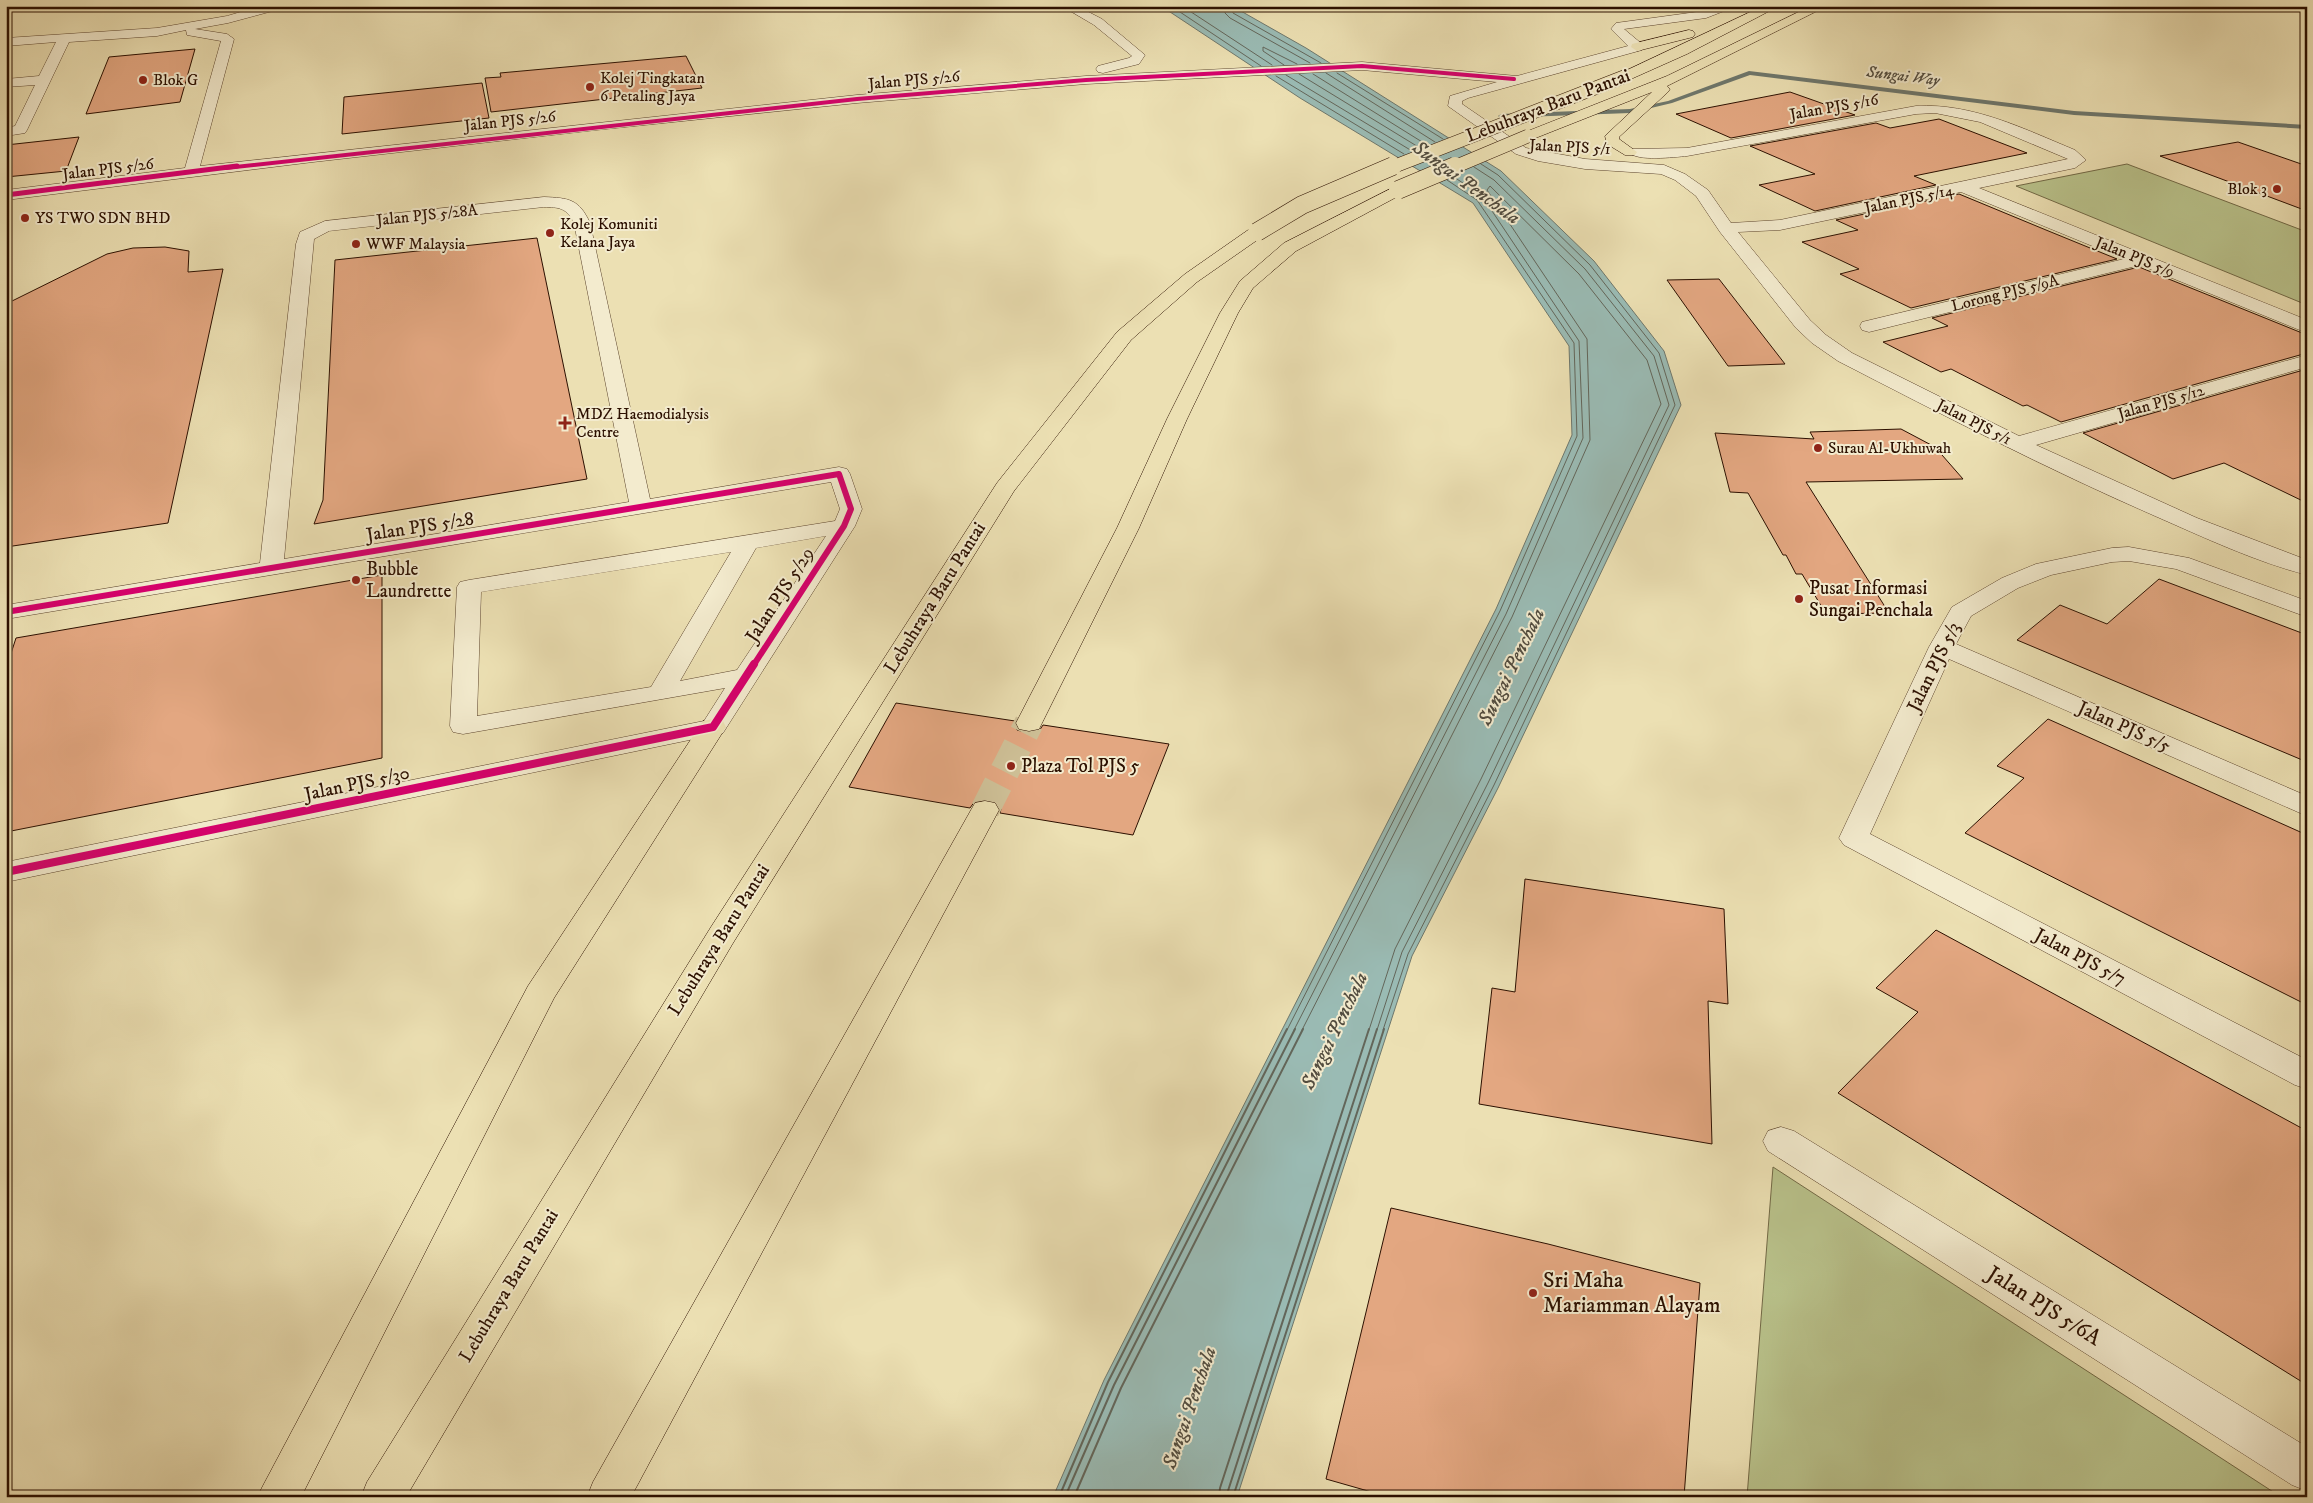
<svg xmlns="http://www.w3.org/2000/svg" width="2313" height="1503" viewBox="0 0 2313 1503" font-family="'IM FELL DW Pica',serif">
<rect width="100%" height="100%" fill="#ece0b3"/>
<filter id="stains"><feTurbulence type="fractalNoise" baseFrequency=".004" numOctaves="4"/><feColorMatrix values="0 0 0 0 .2 0 0 0 0 .09 0 0 0 0 .02 0 0 0 .5 -.17"/></filter>
<radialGradient id="worn" r=".72"><stop offset=".6" stop-color="#630" stop-opacity="0"/><stop offset="1" stop-color="#630" stop-opacity=".3"/></radialGradient>
<path fill="#b9c28b" stroke="#726946" d="M2127,164L2307,232V305L2016,186Z
M1773,1167L2281,1497H1747Z"/>
<path fill="#9abbb4" stroke="#6e776c" d="M1161,6H1232L1306,48L1501,171L1594,261L1664,351L1681,405L1498,788L1412,956L1237,1497H1053L1104,1380L1496,609L1572,435L1569,346L1473,203L1300,98Z"/>
<g fill="none" stroke-linecap="round" stroke-linejoin="round">
<path stroke="#63665a" stroke-width="1" d="M1171,6L1261,66
M1182,6L1272,65
M1224,6L1225,13L1230,18L1310,63
M1231,6L1233,13L1321,63
M1284,65L1263,51V47L1297,64
M1326,73L1435,142
M1337,73L1443,139
M1299,74L1420,148
M1313,74L1427,145
M1286,75L1412,151
M1276,76L1404,154
M1287,1030L1500,611L1577,436L1574,343L1477,200L1447,180
M1294,1030L1506,614L1583,438L1579,341L1482,196L1454,177
M1302,1030L1512,617L1590,440L1587,339L1487,190L1490,186L1579,274L1647,360L1661,404L1481,779L1395,949L1369,1030
M1377,1030L1402,952L1488,783L1669,405L1654,356L1585,269L1494,180L1474,167
M1383,1030L1408,954L1494,785L1675,405L1659,353L1590,265L1498,175L1481,164"/>
<path stroke="#63665a" stroke-width="2" d="M1059,1497L1108,1382L1287,1029
M1065,1497L1114,1385L1295,1029
M1074,1497L1121,1388L1303,1029
M1219,1497L1220,1488L1369,1029
M1226,1497L1377,1029
M1233,1497L1384,1029"/>
<path fill="#6e776c" fill-rule="evenodd" d="M1749,71L2074,111L2307,125V129L2074,115L1750,75L1672,103L1630,113L1501,118L1498,116L1501,114L1630,109L1668,101Z"/>
</g>
<path fill="#e3a781" stroke="#2c1000" d="M195,49L180,102L86,114L109,57Z
M686,56L702,88L491,112L485,78L501,77L500,73Z
M482,83L489,118L342,134L344,97Z
M1790,92L1855,115L1731,138L1676,114Z
M1939,119L2027,153L1914,176L1936,185L1815,211L1759,185L1815,174L1750,146L1876,123L1890,128Z
M79,137L66,171L6,177V145Z
M2238,142L2307,166V211L2160,156Z
M1959,194L2046,230L2117,259L1911,308L1840,274L1859,269L1802,242L1858,230L1836,220Z
M537,238L587,479L314,524L323,500L335,260Z
M165,247L189,251L188,272L223,269L168,523L6,547V304L107,254L133,248Z
M2139,267L2307,335V353L2061,422L2027,405L2023,406L1951,369L1941,372L1883,342L1948,326L1932,318Z
M1719,279L1785,364L1728,366L1667,280Z
M2307,369V503L2224,463L2173,479L2083,433Z
M1901,429L1935,447L1963,479L1806,482L1889,613L1826,614L1802,574H1796L1786,555H1783L1748,493L1730,492L1715,433L1814,439L1810,432Z
M382,575V758L6,832V669L16,638Z
M2159,579L2307,635V762L2017,640L2060,605L2107,624Z
M896,703L1015,721L1017,730L1029,733L1039,731L1043,725L1169,744L1133,835L1000,813L1001,809L997,802L985,799L975,801L970,808L849,787Z
M2048,719L2307,835V1005L1965,833L2024,778L1997,766Z
M1525,879L1724,909L1728,1004L1708,1001L1712,1144L1479,1104L1492,988L1515,992Z
M1936,930L2307,1131V1385L1838,1093L1918,1012L1876,988Z
M1391,1208L1548,1244L1700,1283L1684,1497H1389L1326,1479Z"/>
<g fill="none" stroke-linecap="round" stroke-linejoin="round">
<path stroke="#cfc198" stroke-width="29" stroke-dasharray="29 14" stroke-linecap="butt" d="M985,810L1029,723"/>
<defs>
<path id="minor" d="M261,6H282L280,9L228,23L195,29L227,34L234,39L200,166L857,95L1086,76L1362,62L1517,76L1628,46L1611,29L1616,23L1704,11L1718,6H1737L1706,18L1624,29L1642,44L1643,47L1642,50L1468,98L1462,101V104L1526,148L1585,159L1664,165L1685,174L1708,190L1731,223L1780,220L2068,159L1980,122L1935,113L1916,114L1687,156C1675,157 1636,162 1629,152L1631,149L1687,148L1916,106C1973,103 2024,129 2075,150L2086,160L2075,168L1979,188L2307,320V333L2140,265L1869,332L1862,330L1860,326L1862,322L2124,259L1961,192L1780,230L1738,232L1810,320L1826,335L1852,353L2019,436L2307,355V367L2036,445L2197,518L2307,560V575C2256,562 2203,537 2155,516C2047,469 1943,415 1838,361L1812,343L1796,328L1720,232L1696,196L1675,180L1661,174L1585,169L1538,161L1516,154L1448,106L1450,96L1497,82L1362,70L1086,84L857,103L596,130L313,162L6,200V190L185,168L221,41L187,35L186,30L157,36L69,42L27,130L25,133L6,136V128L15,126L35,85L6,87V79L39,76L56,42L6,46V38L157,28L227,16Z
M1062,6H1077L1102,19L1145,55L1139,64L1103,73L1098,72L1096,69L1098,66L1129,58L1132,56L1094,25Z
M544,197C569,198 579,199 590,223L650,499L839,467L847,469L850,474L862,509L855,526L723,733L6,882V862L704,721L725,688L463,734L453,732L450,726L457,587L460,582L469,580L835,521L840,509L831,482L6,619V605L260,563L296,244L300,232L325,221ZM544,207C559,207 567,208 574,223L629,502L284,559L314,239L329,231ZM826,536L737,670L680,681L756,548ZM731,552L651,687L477,716L481,592Z
M2129,547L2189,558L2307,601V617L2176,569L2129,561L2112,562L2051,575L2018,588L1971,616L1956,644L2307,796V816L1949,659L1870,834L2307,1060V1089L2295,1085L1844,845L1839,838L1929,647L1952,607L2002,578L2036,564L2112,548Z
M1781,1127L1794,1131L2307,1447V1491L2292,1485L1768,1151L1763,1141L1768,1131Z"/>
<path id="highway" d="M1763,6H1779L1687,54L1631,79H1621L1619,76L1621,73Z
M1811,6H1827L1667,86L1670,89L1668,92L1619,137V139L1637,152L1635,155H1625L1607,144L1605,136L1652,92L1533,139H1523L1521,136L1523,133L1667,76Z
M1689,30L1693,31L1695,34L1693,37L1637,51L1631,47L1632,44Z
M1398,185L1404,187L1406,190L1404,193L1296,251L1253,288L1238,313L1187,419L1139,528L1042,723L1039,729L1029,731L1019,729L1016,723L1117,528L1167,419L1220,313L1240,281L1284,243Z
M1257,227L1263,228L1265,232L1263,236L1197,282L1131,340L1014,491L733,943L406,1497H361L367,1482L711,927L997,483L1117,332L1185,274L1251,228Z
M713,719L723,721L726,727L554,998L301,1497H257L528,986L703,721Z
M985,801L995,803L999,810L631,1497H587L593,1482L971,810L975,803Z"/>
</defs>
<use href="#minor" stroke="#5c442d" stroke-width="1"/>
<use href="#highway" stroke="#2c1000" stroke-width="1"/>
<use href="#minor" fill="#f3ebce" fill-rule="evenodd"/>
<use href="#highway" fill="#ece0b3" fill-rule="evenodd"/>
<defs>
<path id="highway-bridge-far1" d="M1390,168L1626,76
M1452,168L1528,136"/>
<path id="highway-bridge" d="M1398,190L1455,166
M1257,232L1302,205L1393,166"/>
</defs>
<use href="#highway-bridge-far1" stroke="#2c1000" stroke-width="14" stroke-linecap="butt"/>
<use href="#highway-bridge" stroke="#2c1000" stroke-width="19" stroke-linecap="butt"/>
<use href="#highway-bridge-far1" stroke="#ece0b3" stroke-width="13"/>
<use href="#highway-bridge" stroke="#ece0b3" stroke-width="18"/>
<defs>
<path id="cycleway-far3" d="M226,168L857,99L1086,80L1362,66L1514,79"/>
<path id="cycleway-far2" d="M6,195L237,166"/>
<path id="cycleway-far1" d="M6,612L839,474L851,509L844,526L753,666"/>
<path id="cycleway" d="M6,872L713,727L754,664"/>
</defs>
<use href="#cycleway-far3" stroke="#f3ebce" stroke-width="5"/>
<use href="#cycleway-far2" stroke="#f3ebce" stroke-width="7"/>
<use href="#cycleway-far1" stroke="#f3ebce" stroke-width="9"/>
<use href="#cycleway" stroke="#f3ebce" stroke-width="11"/>
<use href="#cycleway-far3" stroke="#d6006c" stroke-width="4"/>
<use href="#cycleway-far2" stroke="#d6006c" stroke-width="5"/>
<use href="#cycleway-far1" stroke="#d6006c" stroke-width="6"/>
<use href="#cycleway" stroke="#d6006c" stroke-width="8"/>
</g>
<g fill="#8f2418" stroke="#f3ebce" stroke-width="2">
<circle cx="143" cy="80" r="5"/>
<circle cx="590" cy="87" r="5"/>
<circle cx="2277" cy="189" r="5"/>
<circle cx="25" cy="218" r="5"/>
<circle cx="550" cy="233" r="5"/>
<circle cx="356" cy="244" r="5"/>
<path d="M562.5 415.5h5v5h5v5h-5v5h-5v-5h-5v-5h5z"/>
<circle cx="1818" cy="448" r="5"/>
<circle cx="356" cy="580" r="5"/>
<circle cx="1799" cy="599" r="5"/>
<circle cx="1011" cy="766" r="5"/>
<circle cx="1533" cy="1293" r="5"/>
</g>
<g text-anchor="middle" dominant-baseline="central" stroke-width="4" stroke-linejoin="round" paint-order="stroke">
<g font-size="16" font-style="italic" fill="#524c3f" stroke="#f3ebce">
<text transform="translate(1903 76) rotate(7)">Sungai Way</text>
</g>
<g font-size="16" fill="#2c1000" stroke="#f3ebce" text-anchor="start">
<text x="600" y="78">Kolej Tingkatan<tspan x="600" dy="18">6 Petaling Jaya</tspan></text>
<text x="153" y="80">Blok G</text>
<text x="2267" y="189" text-anchor="end">Blok 3</text>
<text x="35" y="218">YS TWO SDN BHD</text>
<text x="560" y="224">Kolej Komuniti<tspan x="560" dy="18">Kelana Jaya</tspan></text>
<text x="366" y="244">WWF Malaysia</text>
<text x="576" y="414">MDZ Haemodialysis<tspan x="576" dy="18">Centre</tspan></text>
<text x="1828" y="448">Surau Al-Ukhuwah</text>
</g>
<g font-size="16" fill="#2c1000" stroke="#f3ebce">
<text transform="translate(914 80) rotate(-5)">Jalan PJS 5/26</text>
<text transform="translate(1834 107) rotate(-10)">Jalan PJS 5/16</text>
<text transform="translate(510 121) rotate(-6)">Jalan PJS 5/26</text>
<text transform="translate(1570 147) rotate(3)">Jalan PJS 5/1</text>
<text transform="translate(108 169) rotate(-7)">Jalan PJS 5/26</text>
<text transform="translate(1909 199) rotate(-12)">Jalan PJS 5/14</text>
<text transform="translate(427 215) rotate(-6)">Jalan PJS 5/28A</text>
<text transform="translate(2135 257) rotate(22)">Jalan PJS 5/9</text>
<text transform="translate(2005 293) rotate(-14)">Lorong PJS 5/9A</text>
<text transform="translate(2161 402) rotate(-16)">Jalan PJS 5/12</text>
<text transform="translate(1974 422) rotate(27)">Jalan PJS 5/1</text>
</g>
<g font-size="19" fill="#2c1000" stroke="#f3ebce">
<text transform="translate(1548 106) rotate(-21)">Lebuhraya Baru Pantai</text>
<text transform="translate(420 527) rotate(-9)">Jalan PJS 5/28</text>
<text transform="translate(780 595) rotate(-57)">Jalan PJS 5/29</text>
<text transform="translate(935 598) rotate(-58)">Lebuhraya Baru Pantai</text>
<text transform="translate(1934 667) rotate(-64)">Jalan PJS 5/3</text>
<text transform="translate(2124 727) rotate(24)">Jalan PJS 5/5</text>
<text transform="translate(357 784) rotate(-12)">Jalan PJS 5/30</text>
<text transform="translate(719 940) rotate(-58)">Lebuhraya Baru Pantai</text>
<text transform="translate(2080 957) rotate(28)">Jalan PJS 5/7</text>
<text transform="translate(509 1286) rotate(-59)">Lebuhraya Baru Pantai</text>
</g>
<g font-size="19" fill="#2c1000" stroke="#f3ebce" text-anchor="start">
<text x="366" y="569">Bubble<tspan x="366" dy="22">Laundrette</tspan></text>
<text x="1809" y="588">Pusat Informasi<tspan x="1809" dy="22">Sungai Penchala</tspan></text>
<text x="1021" y="766">Plaza Tol PJS 5</text>
</g>
<g font-size="20" font-style="italic" fill="#524c3f" stroke="#f3ebce">
<text transform="translate(1466 183) rotate(36)">Sungai Penchala</text>
<text transform="translate(1512 667) rotate(-64)">Sungai Penchala</text>
<text transform="translate(1335 1031) rotate(-64)">Sungai Penchala</text>
<text transform="translate(1190 1408) rotate(-71)">Sungai Penchala</text>
</g>
<g font-size="22" fill="#2c1000" stroke="#f3ebce" text-anchor="start">
<text x="1543" y="1280">Sri Maha<tspan x="1543" dy="25">Mariamman Alayam</tspan></text>
</g>
<g font-size="22" fill="#2c1000" stroke="#f3ebce">
<text transform="translate(2044 1306) rotate(32)">Jalan PJS 5/6A</text>
</g>
</g>
<rect width="2313" height="1503" fill="none" stroke="#ece0b3" stroke-width="25"/>
<rect x="8" y="8" width="2298" height="1488" fill="none" stroke="#2c1000" stroke-width="2.5"/>
<rect x="12" y="12" width="2288" height="1478" fill="none" stroke="#2c1000"/>
<rect width="100%" height="100%" filter="url(#stains)"/>
<rect width="100%" height="100%" fill="url(#worn)"/>
</svg>
